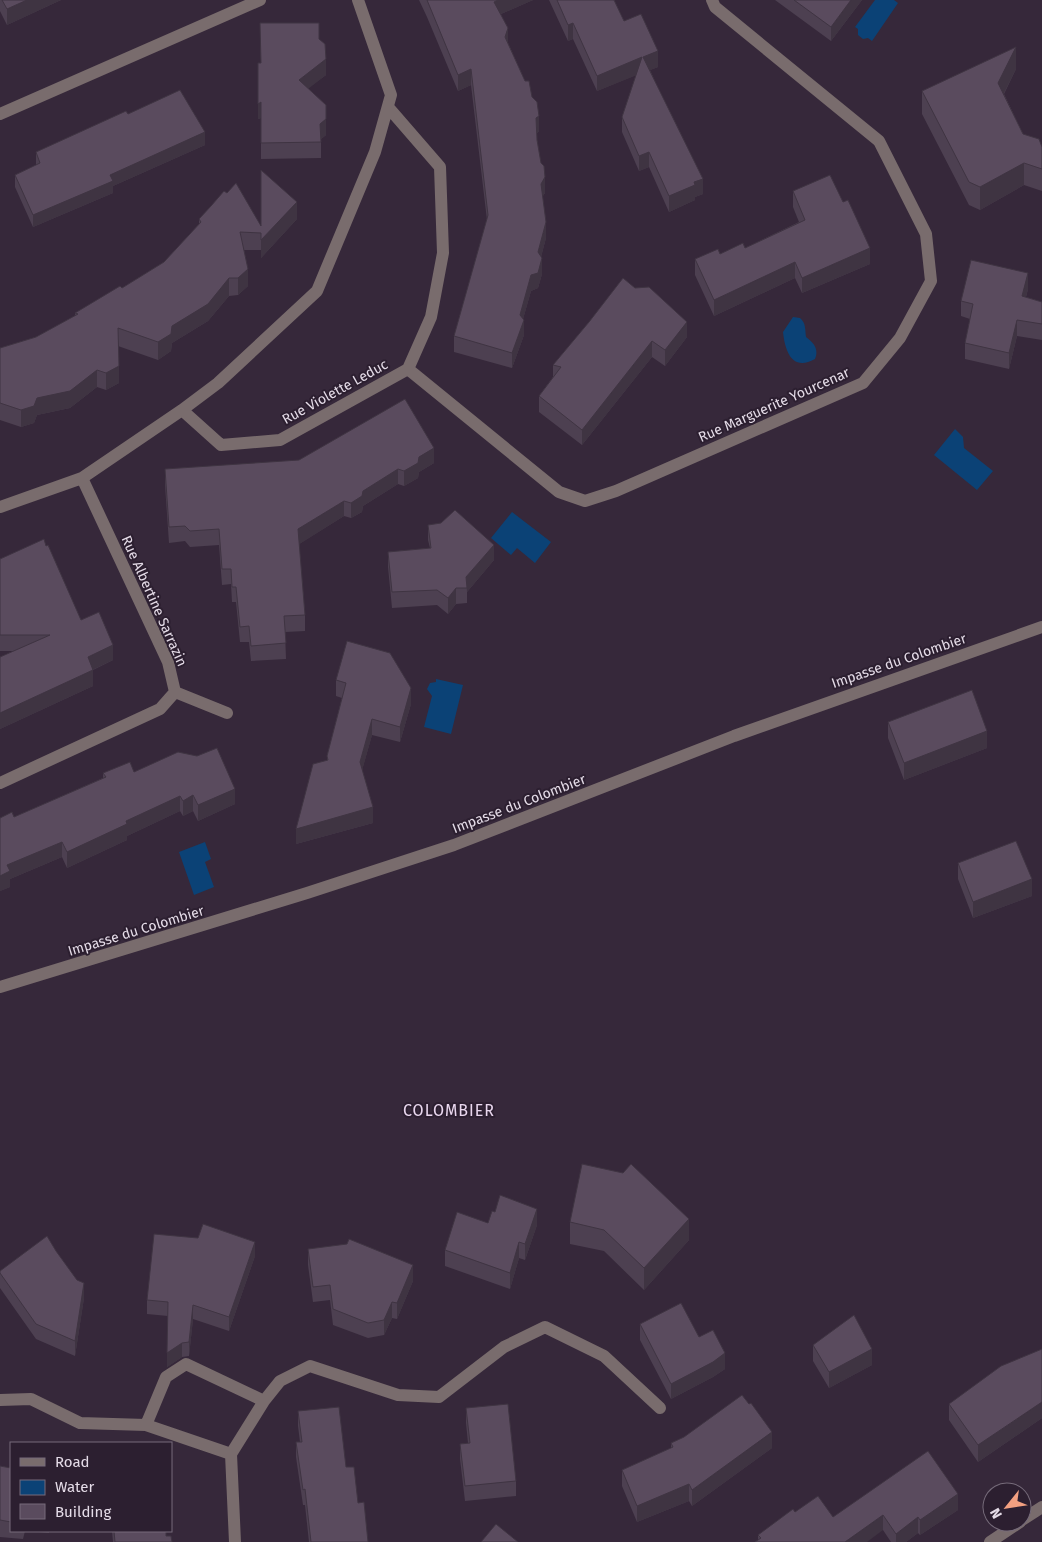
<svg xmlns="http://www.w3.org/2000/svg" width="1042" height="1542" viewBox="0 0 1042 1542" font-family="'Fira Sans',sans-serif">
<rect width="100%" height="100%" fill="#36283a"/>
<path fill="#0b4276" d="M875,0H894L898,3L872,41L868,38L863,39L858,35V29L855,27Z
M793,317L800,318C806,323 805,329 806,337C814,343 819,349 815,359C792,372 785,351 783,332Z
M955,429L963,437L964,448L993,471L977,490L934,455Z
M512,512L551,542L535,563L517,548L511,555L491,538Z
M436,679L463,685L451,734L424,727L432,696L427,689L430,683L436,682Z
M205,842L211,859L205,862L214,887L194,895L179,852Z"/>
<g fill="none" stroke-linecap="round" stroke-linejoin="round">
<path stroke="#796c6d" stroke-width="12" d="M0,114L260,0
M408,369L559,492L585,501L616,491L863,383L900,338L931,281L926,234L879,141L715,7L712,0
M182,410L221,445L280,440L408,369L431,317L443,253L440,167L388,107
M0,507L82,478L182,410L218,383L317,291L375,152L391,95L358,0
M175,692L227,713
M0,783L160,709L175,692L168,662L82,478
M0,987L307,893L454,845L734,736L1042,627
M0,1400L31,1399L80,1423L146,1425L231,1454
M146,1425L166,1377L186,1364L264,1401
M1022,1520L1042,1507
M235,1542L231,1454L264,1401L280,1381L310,1366L398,1395L439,1397L504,1347L545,1327L604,1356L660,1408
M990,1542L1020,1522"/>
</g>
<path fill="#4d4051" d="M0,0H61L7,25L0,11Z
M419,0H533L501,14L508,43L532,97L539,131L537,133V140L545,193L542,197L546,238L541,257L542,274L538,288L531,291L523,319L524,335L512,368L454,352V336L487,220L471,85L458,91L427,17Z
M549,0H614L624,21L658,67L650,70L703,194L695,197V200L669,212L649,167L639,171L622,132V117L636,75L597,91L573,39L568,41Z
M775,0H862L831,41Z
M260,23L319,39L326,75L308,88L326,135L321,139V158L261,159V118L258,119L261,63Z
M1016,69L1004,94L1023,134L1042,147V191L1024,185L980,210L969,205L922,114V91Z
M128,114L205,145L113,186V193L33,227L15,187V175L36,165V152Z
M793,191L870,264L802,293L795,278L714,316L695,275V259L745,248L799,222L793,207Z
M199,219L261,226L297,219L261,258V250H244L248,286L238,295L229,296L208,321L172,343L171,351L158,360L118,346L119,383L106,390L97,387L70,408L37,415L34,423L21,427L0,420V348L36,337L75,316V313L122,288L164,262L199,224Z
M1028,289L1026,297L1042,302V340L1017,336L1009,369L965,359V343L970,319L961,316V301Z
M589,322L687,337L665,366L652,357L582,445L539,412V396L553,377V365Z
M434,463L419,472L418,478L404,486L398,484L363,506L362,512L351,518L344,516L299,544L305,615V631L285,632L286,659L251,661L249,642H240L236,602H232L231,584L222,585L219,545L190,547L185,541L169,543L165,485V469Z
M428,525L494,560L467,592V603L456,604L448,614L437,605L392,608L388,567V552L430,548L428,540Z
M46,546L81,620L113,660L93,670V686L0,729V657L15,651H0V559Z
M336,680L411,704L400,742L372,735L362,770L373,823L296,844L327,760V756L342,698L336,696Z
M888,722L987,748L904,780L888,738Z
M134,772L235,804L198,821L193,811L183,816L180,811L127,836V840L67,868L62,857L10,879V887L0,891L14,817L103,778V773Z
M958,863L1032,896L973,918L958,879Z
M570,1222L689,1240L644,1290L604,1251L570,1244Z
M488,1223L537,1225L525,1260L519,1258L510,1289L445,1266V1250Z
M308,1249L413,1281L397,1319L392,1318L384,1335L368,1338L333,1325L330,1300L313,1302L308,1265Z
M255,1256L229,1331L193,1319L189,1356L182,1357L167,1367L168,1316L147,1314V1300Z
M0,1271L84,1298L75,1356L36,1339L0,1288Z
M640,1324L699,1337L725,1369L713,1377L671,1399L640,1340Z
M813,1345L872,1365L829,1388L813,1361Z
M1042,1349V1418L978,1462L949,1420V1404Z
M466,1408L516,1481V1496L465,1501L460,1459V1444L468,1443L466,1423Z
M298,1411L346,1467L358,1503L368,1542H309L305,1505H303L296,1457V1442H300L298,1426Z
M671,1443L772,1448L692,1506L689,1501L637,1522L622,1486V1470L671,1448Z
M0,1466L11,1468V1531H25L23,1539L0,1537Z
M958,1510L920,1535L918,1533L906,1542H891L883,1530L758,1540V1535L795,1512L833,1517Z
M27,1531H49V1533Z
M112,1531H166V1536L172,1542H113Z"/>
<path fill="#3f3442" d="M27,0H61L7,25V9Z
M498,0H533L494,17V2Z
M851,0H862L831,41V27Z
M573,23V39L568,41V25Z
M508,28V43L505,37Z
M1016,47V69L998,105V83Z
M658,51V67L643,73V57Z
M642,57V73L597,91V76Z
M326,59V75L299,96V80Z
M471,69V85L458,91V75Z
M261,102V118L258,119V104Z
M539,116V131L536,134V118Z
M326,119V135L320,140V124Z
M205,132V145L113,186V193L33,227V215L110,175Z
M649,152V167L639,171V156Z
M1024,163V185L980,210V187Z
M545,177V193L541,199V184Z
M703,179V194L695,197V200L669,212V196L694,182Z
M297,202V219L261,258V240Z
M546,222V238L538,268V252Z
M870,248V264L802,293V278Z
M542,258V274L538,288L531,291L520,330V315L531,275Z
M795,262V278L714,316V300Z
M248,269V286L238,295V278Z
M1028,273V289L1022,312V296Z
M229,278V296L208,321L172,343L171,351L158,360V342L172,326Z
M524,320V335L512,368V353Z
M1017,320V336L1009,369V353Z
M687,322V337L665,366V350Z
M652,341V357L582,445V430Z
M119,366V383L106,390V373Z
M97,370V387L70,408L37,415L34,423L21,427V410L37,398Z
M434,448V463L419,472L418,478L404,486V471L419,457Z
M398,469V484L363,506L362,512L351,518V503L363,491Z
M344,501V516L298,545V529Z
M494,545V560L467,592L466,577Z
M456,588V604L448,614V598Z
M113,645V660L88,672V657Z
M93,670V686L0,729V713Z
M411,688V704L400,742V727Z
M372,719V735L360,778V762Z
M987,731V748L904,780V763Z
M235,789V804L198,821V805Z
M193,795V811L183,816V801Z
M180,796V811L127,836V840L67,868V852L126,821Z
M373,807V823L296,844V829Z
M62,842V857L10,879V887L0,891V876L7,865Z
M1032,879V896L973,918V902Z
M537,1209V1225L525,1260V1244Z
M689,1219V1240L644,1290V1268Z
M255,1242V1256L229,1331V1317Z
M519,1242V1258L510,1289V1273Z
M413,1265V1281L397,1319V1303Z
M84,1283V1298L75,1356V1341Z
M392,1302V1318L384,1335V1320Z
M193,1305V1319L189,1356V1342Z
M182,1343V1357L167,1367V1353Z
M872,1349V1365L829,1388V1372Z
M725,1353V1369L713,1377L671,1399V1384Z
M1042,1402V1418L978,1462V1445Z
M772,1432V1448L692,1506V1490Z
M689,1484V1501L637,1522V1506Z
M958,1494V1510L920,1535V1520Z
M883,1515V1530L867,1542H845Z
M918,1517V1533L906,1542H896V1534Z"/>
<path fill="#5a4b5e" stroke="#3f3442" d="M2,0H27L7,9Z
M427,0H498L494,2L508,28L505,37L525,81H529L532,97L537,102L539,116L536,118L537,140L541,163L544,166L545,177L541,184L546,222L538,252L542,258L538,273L531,275L520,315L524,320L512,353L454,336L488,215L471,69L458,75Z
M557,0H614L624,21L641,14L658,51L643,57L703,179L694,182L695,185L669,196L649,152L639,156L622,117L642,57L597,76L573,23L568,25Z
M794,0H851L831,27Z
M260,23H319V39L325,44L326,59L299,80L326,105V119L320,124L321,142L261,143V102L258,104V63H261Z
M1016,47L998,83L1023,134L1039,139L1042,147V169L1024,163L980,187L969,182L922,91Z
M180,90L205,132L110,175L113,181L33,215L15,175L40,163L36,152L126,111L128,114Z
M261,170L297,202L261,240V233L240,232L248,269L238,278H229L208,304L172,326L171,334L158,342L118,328L119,366L106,373L97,370L70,391L37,398L34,406L21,410L0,403V348L36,337L78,314L75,313L120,286L122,288L164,262L201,222L199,219L211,206L224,191L227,193L236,183L261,226Z
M830,175L843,202L848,200L870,248L802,278L795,262L714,300L695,259L718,249L720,254L743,243L745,248L805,220L793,191Z
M971,260L1028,273L1022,296L1042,302V324L1017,320L1009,353L965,343L973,304L961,301Z
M623,278L635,288L649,287L687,322L665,350L652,341L582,430L539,396L561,367L553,365L589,322Z
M405,399L434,448L419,457L418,463L404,471L398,469L363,491L362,496L351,503L344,501L298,529L305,615L284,616L286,643L251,646L249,626L240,627L236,587H232L231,569H222L219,529L190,531L185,526L169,527L165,469L299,460Z
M455,510L494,545L466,577L467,588H456L448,598L437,590L392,592L388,552L431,548L428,525L441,523Z
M44,539L46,546L48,545L81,620L99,612L113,645L88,657L93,670L0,713V657L50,635H0V559Z
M347,641L390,653L411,688L400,727L372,719L360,762L373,807L296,829L313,764L328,760L327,756L346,683L336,680Z
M972,690L987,731L904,763L888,722Z
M217,748L235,789L198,805L193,795L183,801L180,796L126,821L127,824L67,852L62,842L7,865L10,871L0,876V818L12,812L14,817L106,777L103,773L130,762L134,772L178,752L197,756Z
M1016,841L1032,879L973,902L958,863Z
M582,1164L623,1173L631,1164L689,1219L644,1268L604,1230L570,1222Z
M500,1195L537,1209L525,1244L519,1242L510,1273L445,1250L457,1212L488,1223L492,1211L495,1212Z
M203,1224L255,1242L229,1317L193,1305L189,1342L182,1343L167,1353L168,1302L147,1300L154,1234L198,1238Z
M47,1236L56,1251L77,1280L84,1283L75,1341L36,1324L0,1273V1271Z
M349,1239L413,1265L397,1303L392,1302L384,1320L368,1323L333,1309L330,1285L313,1287L308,1249L347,1244Z
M681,1303L699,1337L713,1330L725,1353L713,1362L671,1384L640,1324Z
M854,1315L872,1349L829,1372L813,1345Z
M1042,1349V1402L978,1445L949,1404L1001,1366Z
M742,1395L749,1404L751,1403L772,1432L692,1490L689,1484L637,1506L622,1470L673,1447L671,1443L684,1437Z
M508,1404L516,1481L465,1486L460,1444L470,1443L466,1408Z
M339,1407L346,1467H354L358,1503L364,1502L368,1542H311L305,1489L303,1490L296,1442H302L298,1411Z
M928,1451L958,1494L920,1520L918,1517L896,1534L883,1515L845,1542H755L761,1538L758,1535L793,1509L795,1512L818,1496L833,1517Z
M0,1466L11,1468V1522L0,1520Z
M496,1524L518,1542H481Z
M114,1531H166V1536H171L172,1542H115Z"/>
<g text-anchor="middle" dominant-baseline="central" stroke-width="4" stroke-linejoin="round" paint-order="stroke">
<g font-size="14" fill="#e5dce8" stroke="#2c1f30">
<text transform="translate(335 392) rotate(-29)">Rue Violette Leduc</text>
<text transform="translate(774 405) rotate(-24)">Rue Marguerite Yourcenar</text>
<text transform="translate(154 601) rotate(66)">Rue Albertine Sarrazin</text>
<text transform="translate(899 661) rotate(-19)">Impasse du Colombier</text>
<text transform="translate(519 804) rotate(-21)">Impasse du Colombier</text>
<text transform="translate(136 931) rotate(-17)">Impasse du Colombier</text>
</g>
<g font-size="16" letter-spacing="1" fill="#e9d7ee" stroke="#2c1f30">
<text x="449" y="1110">COLOMBIER</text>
</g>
</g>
<rect x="10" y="1442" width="162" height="90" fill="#2c1f30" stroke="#766b7a"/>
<rect x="20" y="1458" width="25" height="8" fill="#796c6d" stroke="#766b7a"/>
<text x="55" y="1467" font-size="15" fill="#e5dce8">Road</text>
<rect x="20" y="1480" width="25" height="15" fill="#0b4276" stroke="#766b7a"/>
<text x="55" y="1492" font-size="15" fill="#e5dce8">Water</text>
<rect x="20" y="1504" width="25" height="15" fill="#5a4b5e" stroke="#766b7a"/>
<text x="55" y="1517" font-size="15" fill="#e5dce8">Building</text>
<g transform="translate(1007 1507) rotate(240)"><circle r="24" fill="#2c1f30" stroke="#766b7a"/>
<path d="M0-4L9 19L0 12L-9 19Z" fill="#f3a081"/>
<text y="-8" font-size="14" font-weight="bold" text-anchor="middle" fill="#e5dce8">N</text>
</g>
</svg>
